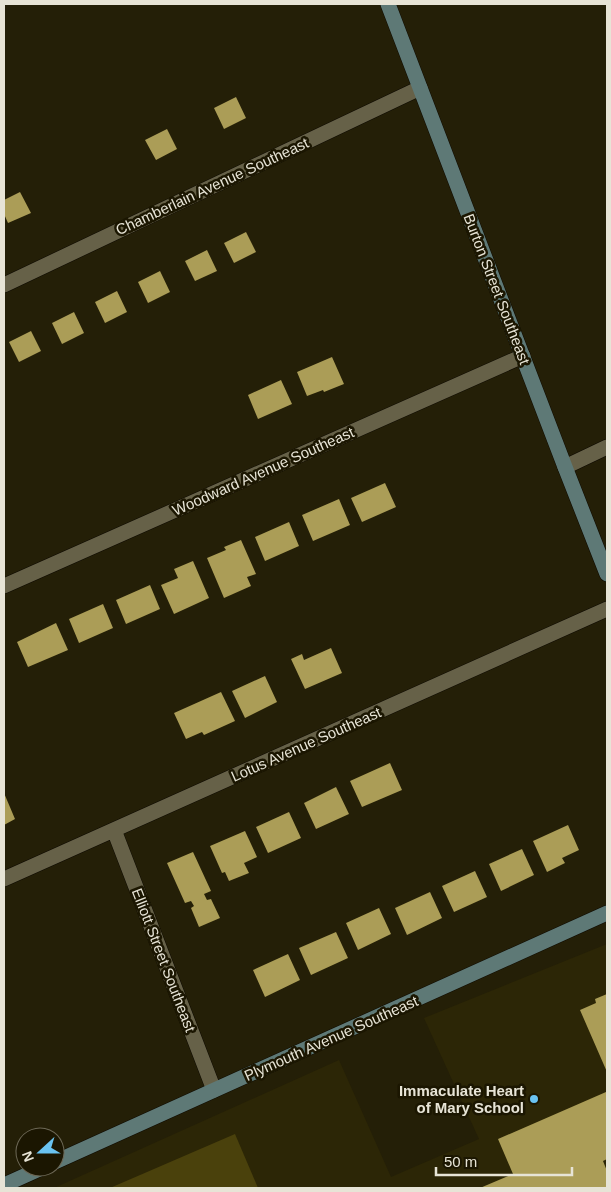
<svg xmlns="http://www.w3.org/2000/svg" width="611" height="1192" viewBox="0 0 611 1192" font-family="Helvetica,sans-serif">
<rect width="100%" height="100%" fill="#241f07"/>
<path fill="#2c2606" d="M607,944V1188H54L339,1060L391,1177L479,1139L424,1018Z"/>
<path fill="#4a410c" d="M235,1134L258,1188H110Z"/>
<path fill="#ab9d57" d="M236,97L246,118L224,129L214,108Z
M167,129L177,149L156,160L145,140Z
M20,192L31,213L8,223L4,214V200Z
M246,232L256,252L234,263L224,243Z
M207,250L217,271L195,281L185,261Z
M160,271L170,292L148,303L138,282Z
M117,291L127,312L105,323L95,302Z
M74,312L84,333L62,344L52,323Z
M31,331L41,351L19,362L9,342Z
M332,357L344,384L324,392L323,390L307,396L297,372Z
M281,380L292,404L258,419L248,395Z
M385,483L396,507L362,522L351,498Z
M339,499L350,525L313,541L302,515Z
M289,522L299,546L265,561L255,537Z
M241,540L256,574L247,577L251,586L224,598L207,558L226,550L224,547Z
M193,561L209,598L174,614L161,585L178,578L174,569Z
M150,585L160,609L126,624L116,600Z
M103,604L113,628L79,643L69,619Z
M56,623L68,650L28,667L17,642Z
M331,648L342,673L305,689L291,659L302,654L304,660Z
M265,676L277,702L245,718L232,691Z
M221,692L235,721L204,735L202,732L186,739L174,713Z
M390,763L402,790L362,807L350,781Z
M336,787L349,814L316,829L304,803Z
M4,793L15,819L4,825Z
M289,812L301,838L268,853L256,827Z
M568,825L579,850L562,858L565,863L547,872L533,841Z
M245,831L257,857L244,863L249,873L229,881L225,872L222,873L210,846Z
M522,849L534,875L501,891L489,864Z
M193,852L211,891L204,894L207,900L211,899L220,918L199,927L191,908L194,906L191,901L185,903L167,863Z
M475,871L487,897L454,912L442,886Z
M430,892L442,918L407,935L395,908Z
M379,908L391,934L358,950L346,923Z
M336,932L348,958L311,975L299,948Z
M288,954L300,980L265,997L253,970Z
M607,994V1072L580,1010L596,1003L595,999Z
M606,1092L607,1095V1159L603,1161L607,1171V1188H480L513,1174L498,1139Z"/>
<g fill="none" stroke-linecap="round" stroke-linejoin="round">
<defs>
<path id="street" d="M4,285L420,88
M565,467L607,447
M4,586L523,356
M114,830L214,1090
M4,879L607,609"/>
<path id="secondary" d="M388,4L565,467L607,574
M55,1162L607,913
M4,1185L44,1167"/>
</defs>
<use href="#street" stroke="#0d0900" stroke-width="16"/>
<use href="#secondary" stroke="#0d0900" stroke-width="16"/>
<use href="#street" stroke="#666148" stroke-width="15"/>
<use href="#secondary" stroke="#5e7976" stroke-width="15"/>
</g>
<circle fill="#6ac3f1" stroke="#1b1601" stroke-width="2" cx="534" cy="1099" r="5"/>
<g text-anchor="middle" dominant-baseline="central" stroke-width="5" stroke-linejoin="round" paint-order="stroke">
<g font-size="15" fill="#e7e4d6" stroke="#1b1601">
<text transform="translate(212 186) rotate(-25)">Chamberlain Avenue Southeast</text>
<text transform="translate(497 289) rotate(69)">Burton Street Southeast</text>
<text transform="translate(263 471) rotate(-24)">Woodward Avenue Southeast</text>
<text transform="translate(306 744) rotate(-24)">Lotus Avenue Southeast</text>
<text transform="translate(164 960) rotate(69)">Elliott Street Southeast</text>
<text transform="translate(331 1038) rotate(-24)">Plymouth Avenue Southeast</text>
</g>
<g font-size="15" font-weight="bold" fill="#e7e4d6" stroke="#1b1601" text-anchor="end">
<text x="524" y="1090">Immaculate Heart<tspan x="524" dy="17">of Mary School</tspan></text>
</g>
</g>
<rect width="611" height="1192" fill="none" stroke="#e7e4d6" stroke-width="10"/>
<g transform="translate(40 1152) rotate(249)"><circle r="24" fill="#1b1601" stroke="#6d6856"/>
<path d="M0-4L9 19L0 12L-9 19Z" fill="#6ac3f1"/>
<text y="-8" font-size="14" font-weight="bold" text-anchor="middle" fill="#e7e4d6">N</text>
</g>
<path d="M436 1167v8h136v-8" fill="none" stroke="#e7e4d6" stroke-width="2.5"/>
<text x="444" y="1167" font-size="15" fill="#e7e4d6" stroke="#1b1601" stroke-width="4" paint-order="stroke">50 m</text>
</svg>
